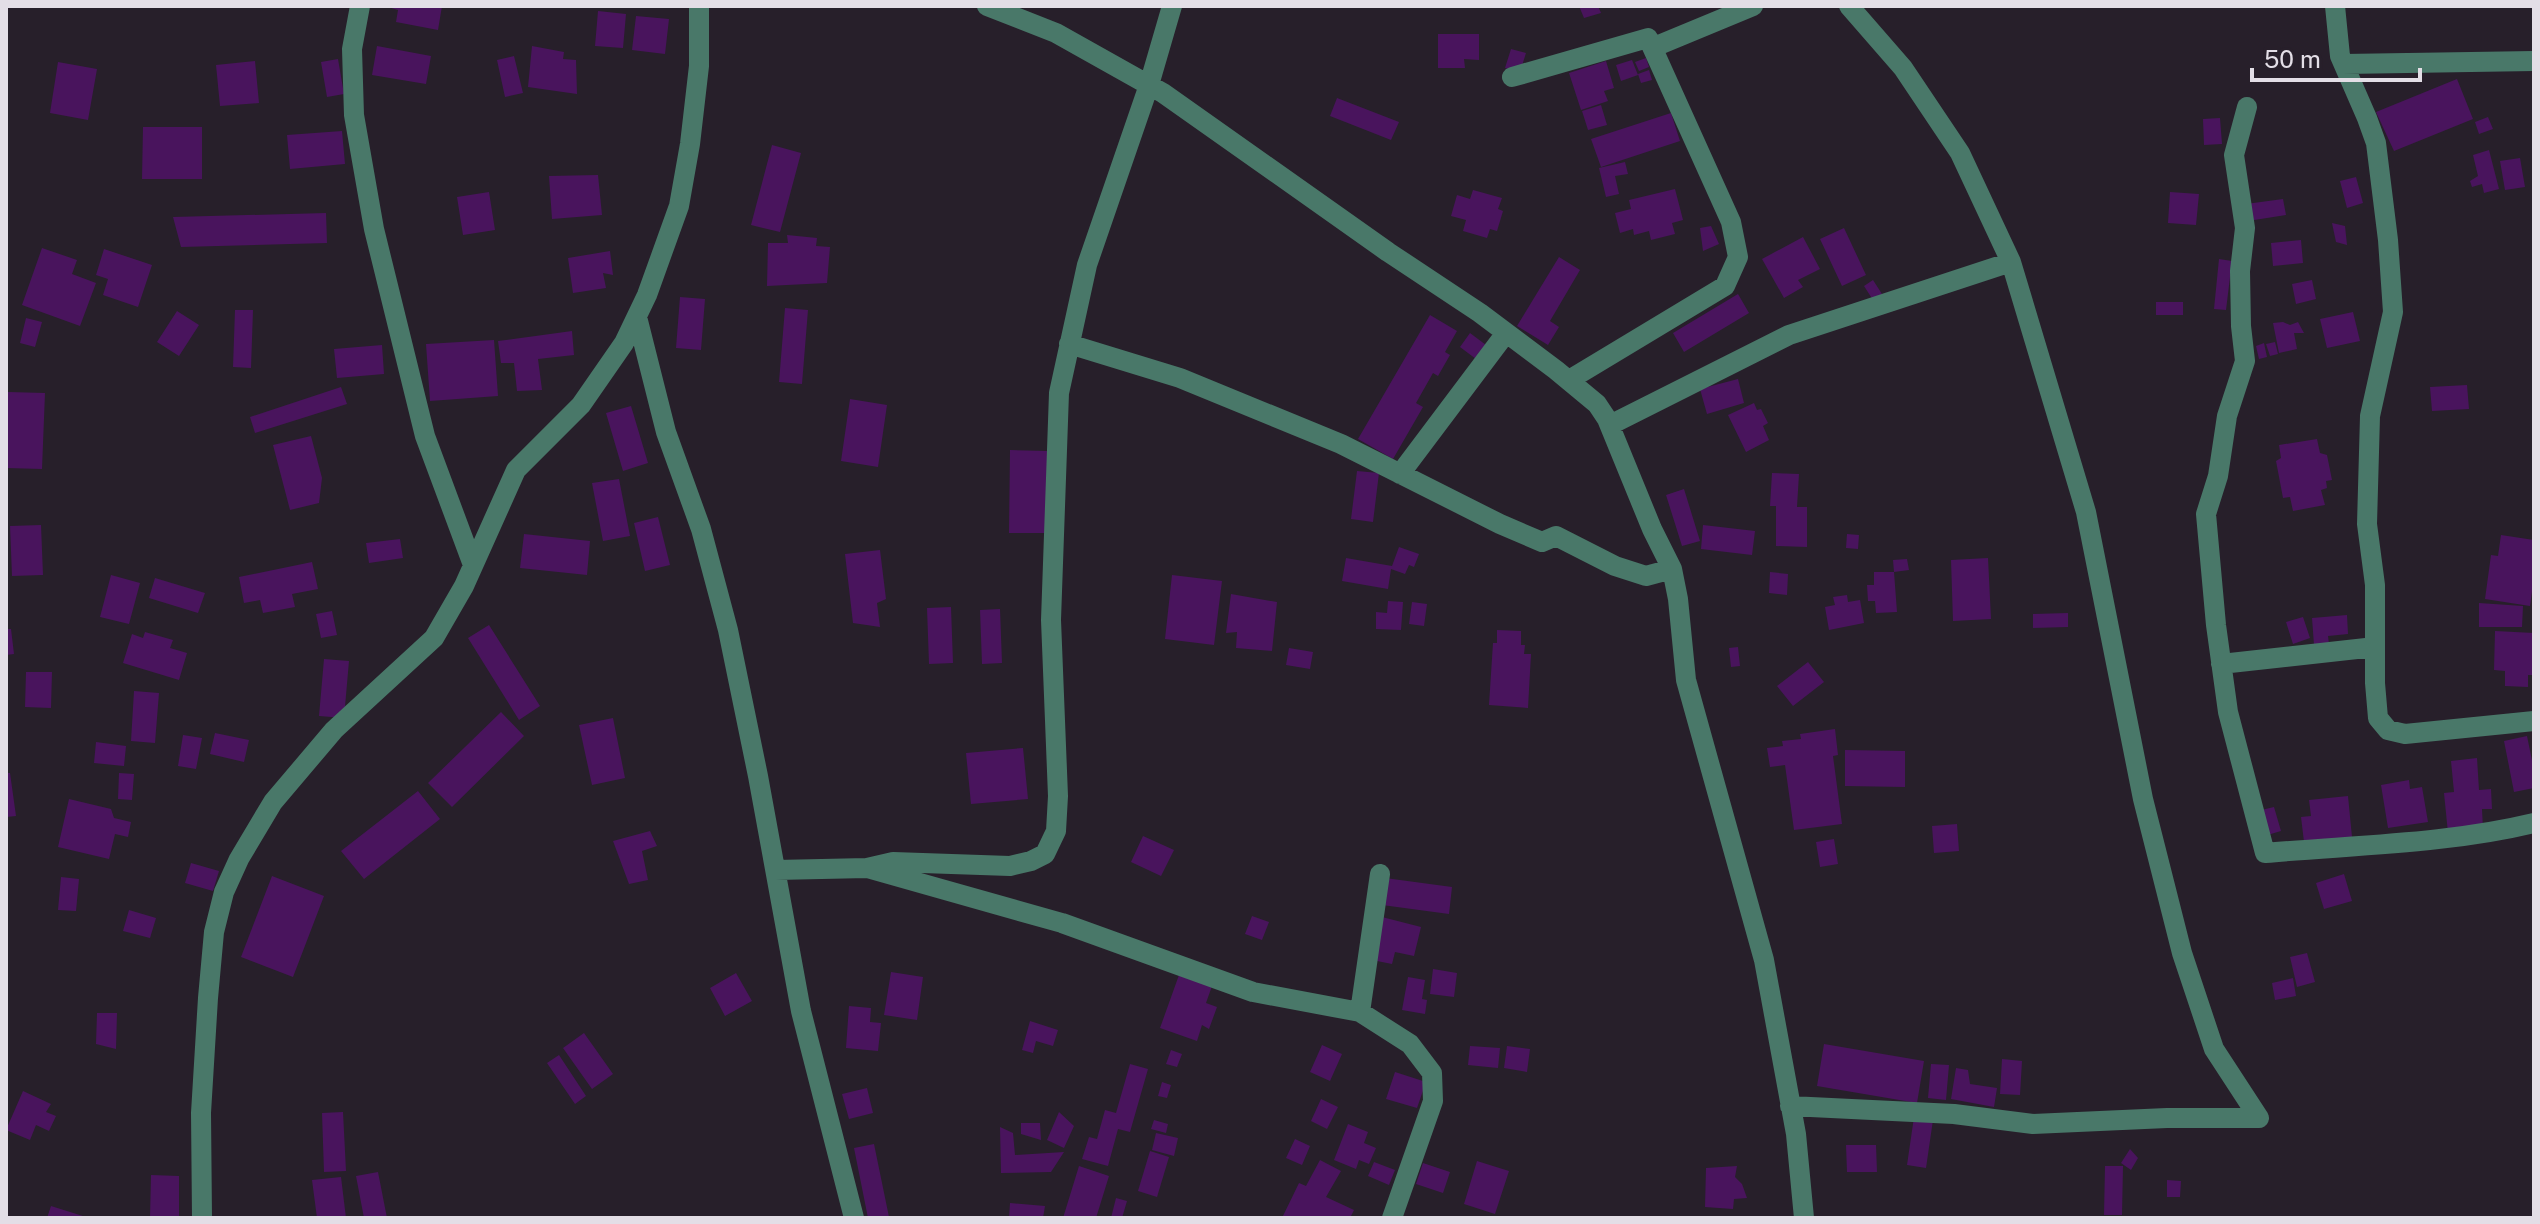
<svg xmlns="http://www.w3.org/2000/svg" width="2540" height="1224" viewBox="0 0 2540 1224" font-family="'Public Sans',sans-serif">
<rect width="100%" height="100%" fill="#271f2a"/>
<path fill="#49145d" d="M385,6H442L438,30L396,22L398,10Z
M1579,6H1598L1601,13L1584,18Z
M598,11L626,14L623,48L595,46Z
M636,16L669,19L665,54L632,50Z
M1438,34H1479V60L1464,59L1465,68H1438Z
M377,46L431,56L426,84L372,75Z
M532,46L564,52L563,59L576,60L577,94L528,87Z
M1511,49L1526,53L1520,72L1505,68Z
M514,56L523,93L505,97L497,60Z
M1646,58L1649,67L1639,71L1635,62Z
M338,59L344,94L327,97L321,62Z
M1632,60L1638,75L1621,81L1616,65Z
M255,61L259,103L220,106L216,65Z
M1606,61L1614,88L1604,91L1608,101L1581,110L1569,73Z
M58,62L97,69L88,120L50,113Z
M1649,70L1652,80L1641,83L1638,74Z
M2457,79L2473,119L2394,151L2376,112Z
M1337,98L1399,122L1391,140L1330,116Z
M1601,105L1607,125L1588,130L1582,111Z
M1671,113L1680,141L1601,167L1591,139Z
M2488,117L2493,129L2479,134L2475,122Z
M2220,118L2222,144L2204,145L2203,119Z
M143,127H202V179H142Z
M342,131L345,164L290,169L287,135Z
M772,145L801,153L780,232L751,225Z
M2489,150L2499,189L2484,193L2482,184L2472,187L2470,181L2478,176L2473,155Z
M2520,158L2525,187L2505,190L2500,161Z
M1625,162L1628,174L1615,176L1619,194L1606,197L1599,168Z
M598,175L602,215L552,219L549,176Z
M2356,177L2363,203L2347,208L2340,181Z
M1675,189L1683,220L1672,223L1675,234L1651,240L1649,231L1634,235L1633,229L1620,233L1615,213L1631,209L1629,200Z
M1473,190L1502,198L1498,209L1503,211L1497,231L1490,229L1487,238L1463,231L1466,220L1451,216L1457,195L1470,199Z
M489,192L495,230L463,235L457,197Z
M2170,192L2199,194L2196,225L2168,223Z
M2283,199L2286,215L2248,221L2246,204Z
M326,213L327,243L181,247L173,217Z
M2332,223L2345,226L2347,245L2336,242Z
M1711,226L1719,244L1703,251L1700,228Z
M1844,228L1866,275L1842,286L1820,239Z
M787,235L817,238L816,246L830,247L827,283L767,286L768,243H788Z
M1803,237L1820,269L1798,280L1803,287L1784,298L1762,259Z
M2301,240L2303,263L2273,266L2271,243Z
M42,248L77,260L72,274L96,283L80,326L22,305Z
M104,249L152,265L138,307L103,295L108,279L96,275Z
M610,251L613,275L603,273L606,288L573,293L568,258Z
M1559,257L1580,270L1550,321L1559,327L1548,345L1517,326Z
M2219,259L2232,261L2226,310L2214,309Z
M1873,280L1882,294L1873,300L1864,286Z
M2312,280L2316,299L2296,304L2292,284Z
M1738,294L1749,313L1684,352L1673,333Z
M680,297L705,299L701,350L676,348Z
M2156,302H2183V315H2156Z
M785,308L808,310L802,384L779,382Z
M235,310H253L251,368L233,367Z
M177,311L199,325L179,356L157,342Z
M2353,312L2360,341L2327,348L2320,319Z
M1430,315L1457,331L1445,352L1450,355L1438,376L1433,373L1416,403L1423,407L1393,459L1358,439Z
M26,318L42,322L35,347L20,343Z
M2283,322L2290,325L2298,322L2304,333H2294L2297,349L2279,353L2273,323Z
M572,331L574,355L538,359L542,390L517,391L514,363H501L498,341Z
M1470,333L1486,345L1476,359L1460,347Z
M494,340L498,396L430,401L426,344Z
M2275,342L2278,354L2270,356L2266,344Z
M2264,343L2267,357L2259,359L2256,346Z
M382,345L384,374L337,378L334,349Z
M1738,379L1744,403L1707,414L1700,389Z
M2467,385L2469,409L2432,411L2430,387Z
M341,387L347,404L255,433L250,417Z
M8,392L45,393L42,469L6,468Z
M850,399L887,405L878,467L841,461Z
M1754,403L1757,410L1761,409L1768,423L1763,426L1769,440L1746,452L1728,415Z
M631,406L648,463L623,471L606,413Z
M311,436L322,478L319,503L290,510L273,445Z
M2317,439L2320,453L2327,455L2332,480L2326,481L2327,488L2321,490L2325,505L2293,511L2290,497L2283,498L2276,461L2281,458L2279,445Z
M1010,450L1048,451L1047,533H1009Z
M1357,471L1379,473L1373,522L1351,519Z
M1772,473L1799,474L1797,507H1807V547L1776,546V506H1770Z
M619,479L630,536L603,541L592,483Z
M1684,489L1700,541L1682,546L1666,495Z
M658,517L670,565L645,571L634,523Z
M41,525L43,575L12,576L10,526Z
M1703,525L1755,531L1752,555L1701,549Z
M524,534L590,541L587,575L520,568Z
M1847,534L1859,535L1858,549L1846,548Z
M2501,535L2534,540V577L2530,606L2485,599L2491,555L2498,556Z
M400,539L403,558L369,563L366,543Z
M1399,547L1419,554L1414,567L1409,565L1405,574L1391,569L1388,589L1342,581L1346,558L1392,566Z
M880,550L886,599L877,603L880,627L853,623L845,554Z
M1988,558L1991,619L1953,621L1951,560Z
M1907,559L1909,570L1894,572L1897,612L1876,613L1875,601H1868L1867,585H1874V572H1894L1893,560Z
M312,562L318,589L292,594L295,607L263,613L260,600L244,603L239,577Z
M1770,572L1788,574L1787,595L1769,593Z
M111,575L140,583L129,624L100,617Z
M1172,575L1222,581L1214,645L1165,639Z
M155,578L205,593L198,613L149,598Z
M1231,594L1277,602L1272,651L1236,648L1237,632L1226,633Z
M1847,595L1848,602L1860,600L1864,623L1829,630L1825,607L1835,605L1833,597Z
M1388,601L1403,602L1401,630L1376,629V612L1387,613Z
M1412,602L1427,604L1424,626L1409,624Z
M2479,603L2523,606L2522,627H2479Z
M951,607L953,663L929,664L927,608Z
M1000,609L1002,663L982,664L980,610Z
M332,611L337,635L321,638L316,614Z
M2068,613V627L2033,628V614Z
M2347,615L2348,634L2328,636L2329,644L2314,645L2312,618Z
M2303,617L2310,638L2293,644L2286,622Z
M489,625L540,706L519,720L468,638Z
M6,629H11L14,654L6,655Z
M1497,630L1521,631V645H1525L1524,654H1531L1528,708L1489,705L1493,643H1497Z
M2495,631L2534,633V675H2528V687L2505,686V671L2494,670Z
M145,632L173,640L170,648L187,653L179,680L123,663L132,634L143,638Z
M1738,647L1740,666L1731,667L1729,648Z
M1289,648L1313,652L1310,669L1286,665Z
M324,659L349,661L344,718L319,716Z
M1808,662L1824,682L1793,706L1777,686Z
M26,672H52L51,708L25,707Z
M134,691L159,693L155,743L131,741Z
M501,712L524,736L452,807L428,783Z
M613,718L625,778L592,785L579,725Z
M1835,729L1838,755L1833,756L1842,824L1794,830L1785,765L1770,767L1767,748L1783,746L1782,741L1801,739L1800,734Z
M215,733L249,740L244,762L210,754Z
M183,735L202,738L196,769L178,766Z
M2527,736L2534,770V788L2514,792L2504,741Z
M96,742L126,746L124,766L94,763Z
M1023,748L1028,799L971,804L966,753Z
M1845,750L1905,751V787L1845,786Z
M2477,758L2479,790L2491,789L2492,809H2482L2483,830L2448,833L2444,793L2454,792L2451,761Z
M6,773H10L16,816L6,817Z
M119,773L134,774L132,800L118,799Z
M2409,780L2410,789L2422,787L2428,822L2388,828L2381,785Z
M418,791L440,819L364,879L341,851Z
M2348,796L2352,837L2304,842L2301,817L2311,816L2309,800Z
M69,799L111,809L114,818L131,822L128,837L115,834L109,859L58,847Z
M2274,807L2281,831L2264,836L2257,811Z
M1957,824L1959,851L1934,853L1932,826Z
M650,831L657,846L642,851L648,880L629,884L613,841Z
M1143,836L1174,850L1161,876L1131,862Z
M1834,839L1838,864L1820,867L1816,842Z
M191,863L219,871L213,891L185,883Z
M2344,874L2352,901L2324,909L2316,883Z
M272,876L324,896L293,977L241,957Z
M61,877L79,879L76,911L58,910Z
M1385,878L1452,887L1449,914L1382,905Z
M129,910L156,918L150,938L123,931Z
M1252,916L1269,922L1262,940L1245,934Z
M1382,917L1421,927L1414,956L1395,952L1392,964L1372,960Z
M2307,953L2315,982L2297,987L2290,957Z
M1433,969L1457,973L1454,997L1430,994Z
M891,972L923,977L917,1020L884,1015Z
M736,973L752,1001L725,1016L710,988Z
M1179,975L1212,986L1206,1003L1217,1007L1209,1029L1202,1025L1197,1041L1160,1028Z
M1408,977L1425,980L1422,999L1427,1000L1425,1014L1402,1010Z
M2293,978L2296,996L2275,1000L2272,983Z
M849,1006L871,1008L870,1022L881,1023L878,1051L846,1048Z
M97,1013H117L116,1049L96,1044Z
M1030,1021L1058,1030L1053,1046L1036,1041L1033,1053L1022,1050Z
M584,1033L613,1074L592,1089L563,1048Z
M1824,1044L1924,1061L1917,1103L1817,1086Z
M1322,1045L1342,1054L1330,1081L1310,1072Z
M1470,1046L1500,1048L1498,1068L1468,1065Z
M1507,1046L1530,1049L1527,1072L1504,1068Z
M1171,1050L1182,1054L1177,1067L1166,1064Z
M559,1055L586,1096L575,1104L547,1063Z
M2002,1059L2022,1061L2020,1095L2000,1094Z
M1130,1064L1148,1069L1130,1132L1118,1129L1108,1166L1082,1159L1089,1137L1097,1139L1105,1110L1116,1113Z
M1931,1064L1949,1065L1946,1100L1928,1098Z
M1956,1068L1968,1070L1970,1084L1997,1088L1994,1107L1951,1099Z
M1395,1072L1426,1082L1417,1108L1386,1099Z
M1162,1082L1171,1085L1167,1098L1158,1096Z
M867,1088L873,1113L849,1119L842,1094Z
M23,1091L51,1104L46,1112L56,1116L49,1131L36,1125L30,1140L6,1130Z
M1321,1099L1338,1107L1327,1129L1311,1121Z
M343,1112L346,1171L324,1172L322,1113Z
M1059,1112L1074,1126L1064,1148L1047,1140Z
M1914,1117L1933,1120L1926,1168L1907,1165Z
M1154,1120L1168,1124L1166,1133L1151,1129Z
M1021,1123H1040L1041,1140L1021,1134Z
M1348,1124L1368,1132L1364,1143L1376,1148L1369,1164L1359,1160L1356,1169L1334,1160Z
M1000,1127L1013,1133L1015,1155L1064,1152L1051,1172L1001,1173Z
M1156,1133L1178,1138L1174,1156L1152,1150Z
M1295,1139L1310,1146L1302,1165L1286,1158Z
M874,1144L889,1217L887,1218H868L854,1148Z
M1846,1145H1876L1877,1172H1847Z
M2130,1149L2138,1158L2131,1170L2121,1163Z
M1150,1151L1169,1157L1157,1197L1138,1191Z
M1320,1160L1341,1171L1326,1197L1354,1210L1350,1218H1282L1299,1183L1306,1186Z
M1477,1161L1509,1171L1495,1214L1464,1204Z
M1374,1162L1395,1170L1389,1185L1368,1176Z
M1423,1163L1450,1172L1443,1193L1416,1184Z
M1079,1166L1109,1176L1096,1218H1063Z
M1737,1166L1735,1177L1742,1184L1747,1198L1734,1199L1733,1209L1705,1207L1706,1168Z
M2105,1166H2123L2122,1215H2104Z
M378,1172L387,1218H364L356,1176Z
M151,1175L179,1176V1218H150Z
M341,1177L346,1218H317L312,1180Z
M2167,1180L2181,1181L2180,1197H2167Z
M1116,1198L1127,1201L1122,1218H1111Z
M1010,1203L1045,1206L1043,1218H1009Z
M51,1206L86,1217V1218H47Z"/>
<g fill="none" stroke-linecap="round" stroke-linejoin="round">
<path stroke="#497869" stroke-width="20" d="M360,6L352,49L354,115L374,229L425,436L473,565
M987,6L1056,33L1163,93L1388,252L1480,313L1556,370L1597,404L1607,419L1652,529L1672,569L1678,599L1686,680L1764,960L1796,1134L1804,1218
M1849,6L1903,68L1960,153L2011,262L2086,512L2143,799L2182,953L2214,1049L2259,1118
M2335,6L2340,56L2367,118L2376,143L2388,240L2393,312L2370,416L2367,524L2375,585V683L2378,718L2388,730L2405,734L2534,721
M1654,47L1753,6
M2344,64L2534,61
M1512,77L1648,38L1731,222L1738,257L1725,286L1569,380
M2247,107L2234,155L2245,228L2240,271L2241,326L2245,361L2227,416L2218,476L2206,514L2216,625L2228,712L2265,853C2354,845 2447,844 2534,823
M637,317L666,432L701,529L728,630L758,776L801,1011L854,1218
M1069,344L1180,378L1341,444L1500,524L1542,542L1556,536L1615,566L1646,576L1672,569
M1610,425L1789,335L2011,262
M1400,474L1506,333
M2221,664L2375,647
M867,868L893,862L1010,866L1031,861L1045,854L1056,831L1058,796L1051,620L1059,393L1087,265L1149,85L1172,6
M776,870L867,868L1062,923L1253,992L1360,1012L1410,1044L1432,1073L1433,1101L1392,1218
M1360,1012L1380,874
M1790,1106L1954,1114L2033,1124L2167,1118H2259
M202,1218L201,1113L208,998L214,932L224,892L239,859L273,802L334,730L434,638L464,586L516,470L581,405L624,343L647,295L679,206L690,144L699,66V6"/>
</g>
<rect width="2540" height="1224" fill="none" stroke="#e3dee6" stroke-width="16"/>
<path d="M2252 68v12h168v-12" fill="none" stroke="#e3dee6" stroke-width="4"/>
<text x="2264" y="68" font-size="24" fill="#e3dee6" stroke="#271f2a" stroke-width="6" paint-order="stroke">50 m</text>
</svg>
